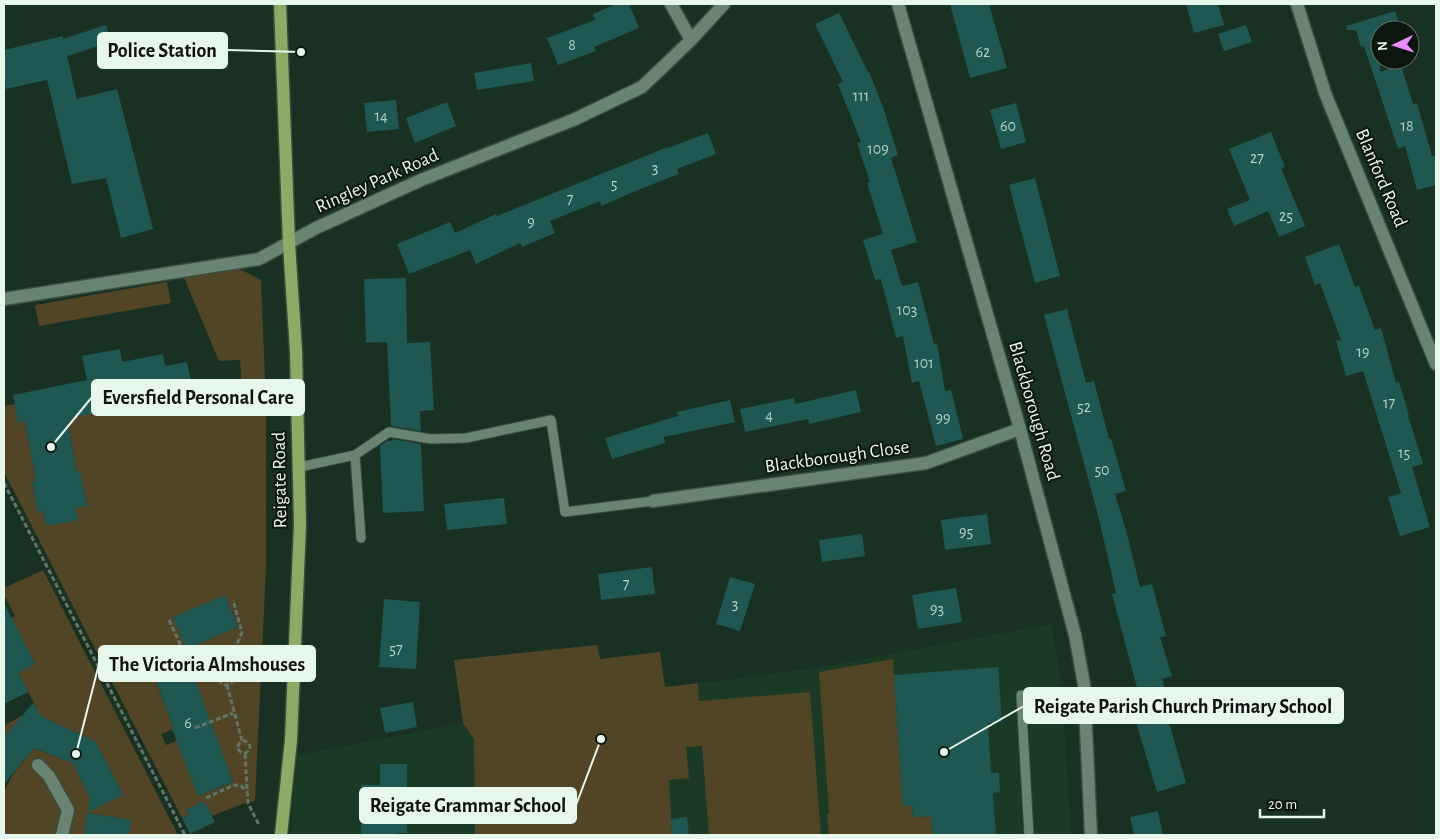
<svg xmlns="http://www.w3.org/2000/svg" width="1440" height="839" viewBox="0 0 1440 839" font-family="'Alegreya Sans',sans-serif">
<rect width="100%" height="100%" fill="#183122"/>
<path fill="#1a3a26" d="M1051,624L1062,690L1071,835H291L297,755L463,723L454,660L597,645L600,659L660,652L665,688L815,668Z"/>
<path fill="#514526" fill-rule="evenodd" d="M240,269L261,280L266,401V568L255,801L245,803L212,816L204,801L186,810L189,815L182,818L4,472V406L15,404L18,422L25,421L36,481L32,482L38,512L43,511L46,526L77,520L75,508L87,506L80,472H76L68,422L74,421L73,413L149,396L152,411L173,407L200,408L243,403L240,360L219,361L183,275ZM225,595L238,627L186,649ZM188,661L208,716L174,729L153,674ZM173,729L178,740L166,745L161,734ZM213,729L233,782L198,796Z
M167,282L171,303L39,326L35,305Z
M43,570L178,835H129L130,820L88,813L84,835H4V792L13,774L30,753L6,735L4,737V726L36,707L18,673L35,664L31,655L23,659L18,649L4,657V646L11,643L8,620L15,616L6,598L4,599V588ZM39,715L96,742L123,795L95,808L73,763L25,745Z
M597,645L600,659L660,652L665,687L698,683L699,701L810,692L821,835H709L702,746L686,747L689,778L669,780L672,835H475L474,739L463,723L454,660Z
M893,659L903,806H912L913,817L931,816L933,835H829L827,814L829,813L819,672Z"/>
<path fill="#1f5752" d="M616,4H629L639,28L594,47L596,51L558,65L547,38L595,20L593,14Z
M950,4H989L1007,68L970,78Z
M1186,4H1218L1224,25L1194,33Z
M1395,11L1401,30H1380V72L1401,65L1413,104L1417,103L1432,156L1436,155V185L1417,190L1405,146L1398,149L1364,46L1361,47L1356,30H1347L1346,26Z
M839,13L868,72H869L883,107L898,155L891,158L917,242L891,250L902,286L918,282L934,344L937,343L945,391L951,390L963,439L936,446L919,381L912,383L903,336L896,338L881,279L875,280L863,240L883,234L867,183L870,182L857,143L861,142L838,84L843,82L815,24Z
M106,25L111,42L67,56L77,99L117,89L153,229L121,238L106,178L72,184L47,80L6,89L4,79V50L63,36V39Z
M1246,25L1252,42L1224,51L1218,34Z
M531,63L534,81L477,90L474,73Z
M396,100L399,129L367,132L364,103Z
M447,102L456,126L415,143L406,118Z
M1016,103L1026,142L1001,149L990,110Z
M1271,132L1285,167L1281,168L1305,226L1279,237L1268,211L1234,226L1227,209L1250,200L1229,149Z
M708,133L716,154L677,169L679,174L638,190L601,206L600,201L550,221L555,233L522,247L520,243L476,264L470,250L409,274L397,244L450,222L455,233L496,214L497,216L668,147V148Z
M1035,178L1060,276L1035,283L1009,185Z
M1339,244L1355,287L1359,286L1375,330L1381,328L1396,383L1399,382L1409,415H1408L1423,464L1412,467L1430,527L1400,536L1388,497L1401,493L1363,371L1346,376L1336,341L1341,340L1320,283L1315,285L1305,257Z
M406,278L407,343L430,342L434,410L420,411L421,431L391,426L387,342L366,343L364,279Z
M1067,309L1086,383L1094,381L1109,439H1111L1126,491L1115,494L1126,530L1140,587L1152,584L1166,636L1160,637L1172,676L1162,679L1172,713L1167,715L1186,783L1157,792L1130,702L1140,699L1112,594L1116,593L1099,519L1044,315Z
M120,349L122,362L163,354L165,366L187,362L192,386L198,385L202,408L177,413L173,407L152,411L150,403L73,417L74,421L68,422L76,472L80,471L87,506L75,508L78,520L46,526L43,511L38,513L32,482L36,481L25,421L18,423L13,395L87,380L82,356Z
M856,390L861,412L809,424L808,419L745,432L740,409L794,398L795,404Z
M730,400L735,422L664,437L665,443L612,459L605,438L678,416L677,412Z
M392,439L421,444L424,511L383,513L380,446L387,441H392Z
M504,498L507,524L447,530L444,504Z
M987,514L991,544L945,550L941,520Z
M862,534L865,556L822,562L819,540Z
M652,567L655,594L601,600L598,574Z
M730,577L755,584L740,631L716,624Z
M956,588L962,622L918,629L912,595Z
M225,595L238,627L186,649L173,617Z
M384,599L420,602L416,669L379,667Z
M4,603L35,664L18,673L28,692L4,704Z
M188,661L233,782L198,796L172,729H174L153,673Z
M998,667L1002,722L988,723L991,773H999L1000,792L993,793L996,835H933L931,816L913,817L912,806H903L894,675Z
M413,702L417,727L385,733L380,708Z
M33,703L41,716L96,742L123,795L88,812L90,798L73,763L34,748L4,784V737Z
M380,764H407V833H396V835H361V785H380Z
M204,801L215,822L190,834L182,818L189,815L186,810Z
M1158,811L1163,835H1134L1130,817Z
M87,813L131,820L129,835H84Z
M687,817L689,835H672L671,819Z"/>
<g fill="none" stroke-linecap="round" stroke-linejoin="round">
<defs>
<path id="service" d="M355,455L389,432L431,439L466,438L551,420L565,512L653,501
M300,467L355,455L361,538
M1021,695L1029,835"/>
<path id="minor" d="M671,4L691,40
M1297,4L1325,93L1436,364
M4,299L259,259L316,228L421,180L573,120L642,87L691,40L724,4
M653,501L926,463L1020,429
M38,765L49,776L68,810L62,835"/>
<path id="secondary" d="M898,4L1020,429L1075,635L1084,684L1091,835"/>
<path id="primary" d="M280,4L289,244L296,351L300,524L291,740L281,835"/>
</defs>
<use href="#service" stroke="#394e41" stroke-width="11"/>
<use href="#minor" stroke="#394e41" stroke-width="15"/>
<use href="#secondary" stroke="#394e41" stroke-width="15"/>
<use href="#primary" stroke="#394e41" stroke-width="15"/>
<path stroke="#617669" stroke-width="3" stroke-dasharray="5 2.5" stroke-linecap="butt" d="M4,483L185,835
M169,620L186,657L221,673
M226,671L242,632L233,600
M219 678a7 7 0 1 1 14 0a7 7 0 1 1-14 0Z
M140,676L186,657
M233,676L268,661L279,660
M227,685L242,741
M195,728L233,713
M238 747a6 6 0 1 1 12 0a6 6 0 1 1-12 0Z
M245,754L248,803L259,825
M206,798L234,785L241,786L247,791"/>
<use href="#service" stroke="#698572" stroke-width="9"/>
<use href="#minor" stroke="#698572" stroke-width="12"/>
<use href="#secondary" stroke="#698572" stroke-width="12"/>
<use href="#primary" stroke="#8eaa65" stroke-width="12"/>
</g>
<g text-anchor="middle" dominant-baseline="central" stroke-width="4" stroke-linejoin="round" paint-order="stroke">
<g font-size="16" fill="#b6cfc6">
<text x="572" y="45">8</text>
<text x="983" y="52">62</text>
<text x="861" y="96">111</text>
<text x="381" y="116">14</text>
<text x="1008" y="126">60</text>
<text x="1407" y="126">18</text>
<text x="878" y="149">109</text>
<text x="1257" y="158">27</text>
<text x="655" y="168">3</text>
<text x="614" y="184">5</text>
<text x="570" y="199">7</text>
<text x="1286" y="216">25</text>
<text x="531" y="222">9</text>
<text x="907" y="310">103</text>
<text x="1363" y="352">19</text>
<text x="924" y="363">101</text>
<text x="1389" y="403">17</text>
<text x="1084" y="407">52</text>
<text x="769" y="415">4</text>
<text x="943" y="418">99</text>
<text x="1404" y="453">15</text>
<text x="1102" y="470">50</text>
<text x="966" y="532">95</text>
<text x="626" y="584">7</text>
<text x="735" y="604">3</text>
<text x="937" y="609">93</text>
<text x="396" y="649">57</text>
<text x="188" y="723">6</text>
</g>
<g font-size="19" fill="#e8f7ec" stroke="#0c160f">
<text transform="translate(1381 178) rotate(67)">Blanford Road</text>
<text transform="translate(377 181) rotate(-24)">Ringley Park Road</text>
<text transform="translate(1034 411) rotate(74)">Blackborough Road</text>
<text transform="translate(837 457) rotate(-8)">Blackborough Close</text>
<text transform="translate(280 480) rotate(-91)">Reigate Road</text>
</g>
</g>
<path fill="none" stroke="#e8f7ec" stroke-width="2" d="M301 52L227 50M51 447L92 397M76 754L99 664M944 752L1024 706M601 739L576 805"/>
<g fill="#e8f7ec" stroke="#0c160f" stroke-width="2">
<circle cx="301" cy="52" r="5"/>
<circle cx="51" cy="447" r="5"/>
<circle cx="76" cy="754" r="5"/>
<circle cx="944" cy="752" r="5"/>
<circle cx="601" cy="739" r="5"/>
</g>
<g fill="#e8f7ec" stroke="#e8f7ec" stroke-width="2">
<rect x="98" y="33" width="129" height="35" rx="5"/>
<rect x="92" y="380" width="212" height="35" rx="5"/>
<rect x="99" y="646" width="216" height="35" rx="5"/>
<rect x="1024" y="688" width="319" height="35" rx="5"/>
<rect x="360" y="788" width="216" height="35" rx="5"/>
</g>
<g font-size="20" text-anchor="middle" font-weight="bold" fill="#111">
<text x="162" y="57">Police Station</text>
<text x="198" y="404">Eversfield Personal Care</text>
<text x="207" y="671">The Victoria Almshouses</text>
<text x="1183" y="713">Reigate Parish Church Primary School</text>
<text x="468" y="812">Reigate Grammar School</text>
</g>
<rect width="1440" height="839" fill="none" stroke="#e8f7ec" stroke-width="10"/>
<g transform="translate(1395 45) rotate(266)"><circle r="24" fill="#0c160f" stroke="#647067"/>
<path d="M0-4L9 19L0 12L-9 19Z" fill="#ec8cfb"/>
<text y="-8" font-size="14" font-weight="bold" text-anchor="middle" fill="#e8f7ec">N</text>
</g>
<path d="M1260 809v8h64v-8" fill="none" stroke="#e8f7ec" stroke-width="2.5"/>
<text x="1268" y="809" font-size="15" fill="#e8f7ec" stroke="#0c160f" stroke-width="4" paint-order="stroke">20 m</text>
</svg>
